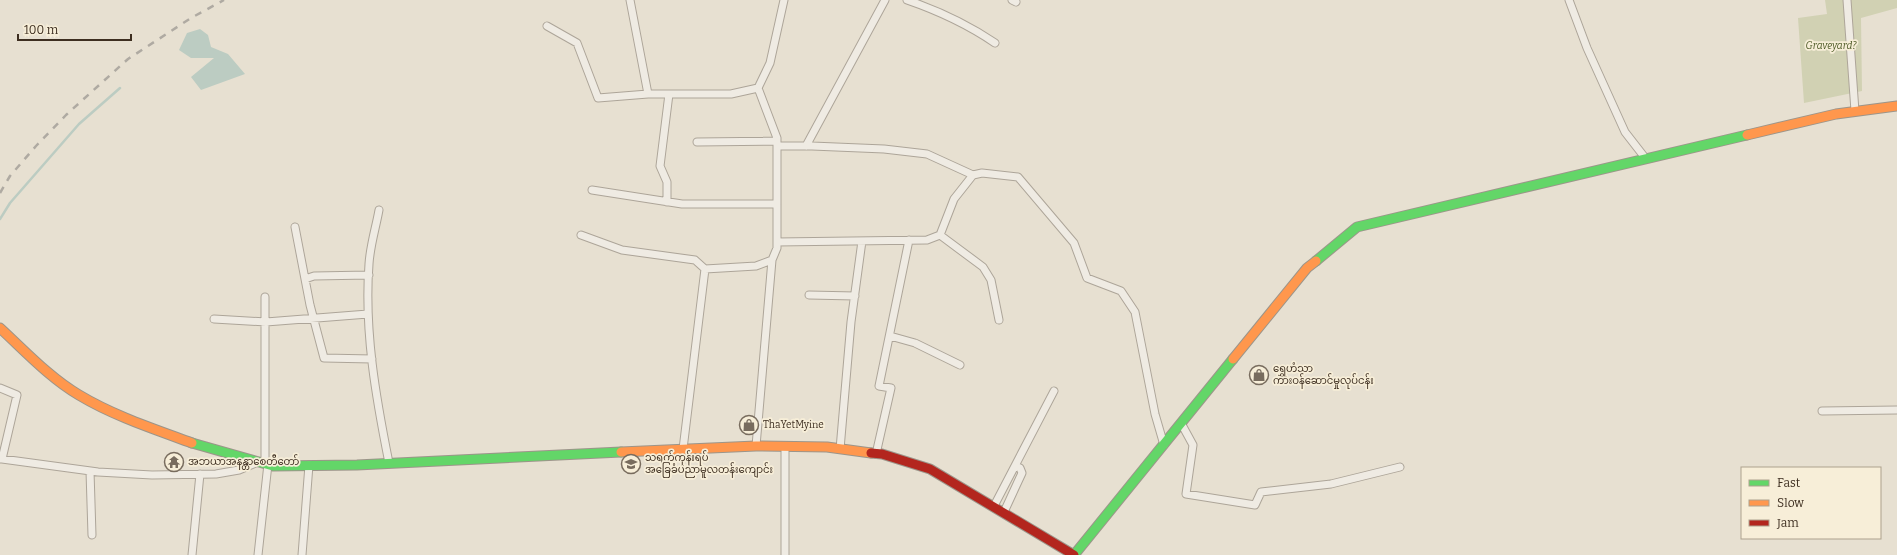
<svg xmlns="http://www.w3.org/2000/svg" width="1897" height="555" viewBox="0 0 1897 555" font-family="Bitter,'Noto Sans Myanmar',serif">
<rect width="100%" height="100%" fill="#e7e0d1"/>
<path fill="#d1d1b3" d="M1825,0H1897V8L1861,18L1862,91L1804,103L1798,18L1827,14Z"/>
<path fill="#bcccc2" d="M200,29L208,35L211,47L228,54L245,74L201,90L191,77L214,58H191L179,50L187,33Z"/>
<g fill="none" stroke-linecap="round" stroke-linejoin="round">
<path stroke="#bcccc2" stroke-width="2.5" d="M0,219L10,203L79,124L120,88"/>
<defs>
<path id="street" d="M630,0L648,94
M907,0C939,11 967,24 995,43
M1012,0L1016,2
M1569,0L1587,48L1625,132L1646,159
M1847,0L1855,111
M547,26L577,43L598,98L648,94H731L758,88
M697,142L777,141
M777,146H812L884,149L927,154L973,175L982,173L1018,177L1074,243L1087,278L1121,291L1135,312L1155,414L1164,445
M806,146L885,0
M592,190L682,204H777
M667,202V182L660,166L669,94
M379,210C376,227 370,246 369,264C364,331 376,398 389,463
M295,227L310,305L324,358L372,359
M581,235L622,250L695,260L705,269
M940,235L983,267L991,280L999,320
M777,242L927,240L940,235L954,199L973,175
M305,279L314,276L369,275
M809,295L855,296
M265,297V464
M214,319L266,322L368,314
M890,336L915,343L960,365
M0,388L17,395L2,459H0
M1822,411L1897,410
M1181,423L1193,445L1186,494L1255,505L1261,492L1331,484L1400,467
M756,446L772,260
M683,449L705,269L756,266L772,260L777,248V138L758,88L770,63L784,0
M840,449L851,322L862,241
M876,454L891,388L879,386L909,240
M2,459L98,472L152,475L216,474L239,470L258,462
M90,471L92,535
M994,506L1054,391
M1004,512L1022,473L1020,468L1015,466
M192,555L200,474
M258,555L268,464
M302,555L309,465
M785,555V447"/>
<path id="fast" d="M1316,261L1357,227L1747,135
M192,443L273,466L357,465L621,452
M1074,555L1233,359"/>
<path id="slow" d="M1747,135L1836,114L1897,106
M0,328C25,351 50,378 79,395C114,416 154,429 192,443
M1233,359L1307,268L1316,261
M621,452L756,446L827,447L871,453"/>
<path id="jam" d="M871,453L882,454L930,469L1074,555"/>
</defs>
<use href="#street" stroke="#ada599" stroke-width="9"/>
<use href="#fast" stroke="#9c958a" stroke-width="11"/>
<use href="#slow" stroke="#9c958a" stroke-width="11"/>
<use href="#jam" stroke="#9c958a" stroke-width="11"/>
<use href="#street" stroke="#efebe3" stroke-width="7"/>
<use href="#fast" stroke="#63d668" stroke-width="9"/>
<use href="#slow" stroke="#ff974d" stroke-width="9"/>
<use href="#jam" stroke="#b3261e" stroke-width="9"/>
<path stroke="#afaaa2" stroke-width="2.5" stroke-dasharray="7 7" stroke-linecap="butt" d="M0,193L10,176L36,146L66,115L128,59L191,18L224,0"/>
</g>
<defs>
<symbol id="shop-ring" viewBox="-11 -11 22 22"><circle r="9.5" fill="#f7eed8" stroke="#786c5e" stroke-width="1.5"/><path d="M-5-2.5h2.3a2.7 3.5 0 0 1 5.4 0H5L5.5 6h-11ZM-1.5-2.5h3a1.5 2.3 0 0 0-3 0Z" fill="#786c5e"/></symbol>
<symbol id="temple-ring" viewBox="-11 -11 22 22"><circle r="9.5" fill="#f7eed8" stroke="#786c5e" stroke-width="1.5"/><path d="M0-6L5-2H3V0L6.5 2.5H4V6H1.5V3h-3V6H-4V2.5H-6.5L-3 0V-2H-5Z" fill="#786c5e"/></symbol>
<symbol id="school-ring" viewBox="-11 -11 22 22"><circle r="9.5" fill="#f7eed8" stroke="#786c5e" stroke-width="1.5"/><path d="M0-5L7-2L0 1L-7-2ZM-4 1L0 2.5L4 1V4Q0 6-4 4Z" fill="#786c5e"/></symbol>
</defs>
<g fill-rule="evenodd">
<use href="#shop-ring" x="1248" y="364" width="22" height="22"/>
<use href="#shop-ring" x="738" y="414" width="22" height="22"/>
<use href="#temple-ring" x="163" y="451" width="22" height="22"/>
<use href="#school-ring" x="620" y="453" width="22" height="22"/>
</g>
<g text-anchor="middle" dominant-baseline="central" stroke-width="3.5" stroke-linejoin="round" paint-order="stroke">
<g font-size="10" font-style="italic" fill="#4d5a26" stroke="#f7eed8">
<text x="1831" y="46">Graveyard?</text>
</g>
<g font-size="10" fill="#3d2e20" stroke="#f7eed8" text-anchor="start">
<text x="1273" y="369">ရွှေဟံသာ<tspan x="1273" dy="12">ကားဝန်ဆောင်မှုလုပ်ငန်း</tspan></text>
<text x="763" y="425">ThaYetMyine</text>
<text x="645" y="458">သရက်ကုန်းရပ်<tspan x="645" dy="12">အခြေခံပညာမူလတန်းကျောင်း</tspan></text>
<text x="188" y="462">အဘယာအနန္တာစေတီတော်</text>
</g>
</g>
<rect x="1741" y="467" width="140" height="72" fill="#f7eed8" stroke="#ada18e"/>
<rect x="1749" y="480" width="20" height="6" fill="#63d668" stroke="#ada18e"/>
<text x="1777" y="487" font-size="12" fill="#3d2e20">Fast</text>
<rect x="1749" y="500" width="20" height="6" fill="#ff974d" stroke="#ada18e"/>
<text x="1777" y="507" font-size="12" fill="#3d2e20">Slow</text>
<rect x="1749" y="520" width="20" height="6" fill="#b3261e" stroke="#ada18e"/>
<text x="1777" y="527" font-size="12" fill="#3d2e20">Jam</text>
<path d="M18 34v6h113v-6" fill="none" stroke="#3d2e20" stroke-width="2"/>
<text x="24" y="34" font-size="12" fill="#3d2e20" stroke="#f7eed8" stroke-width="3" paint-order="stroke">100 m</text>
</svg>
